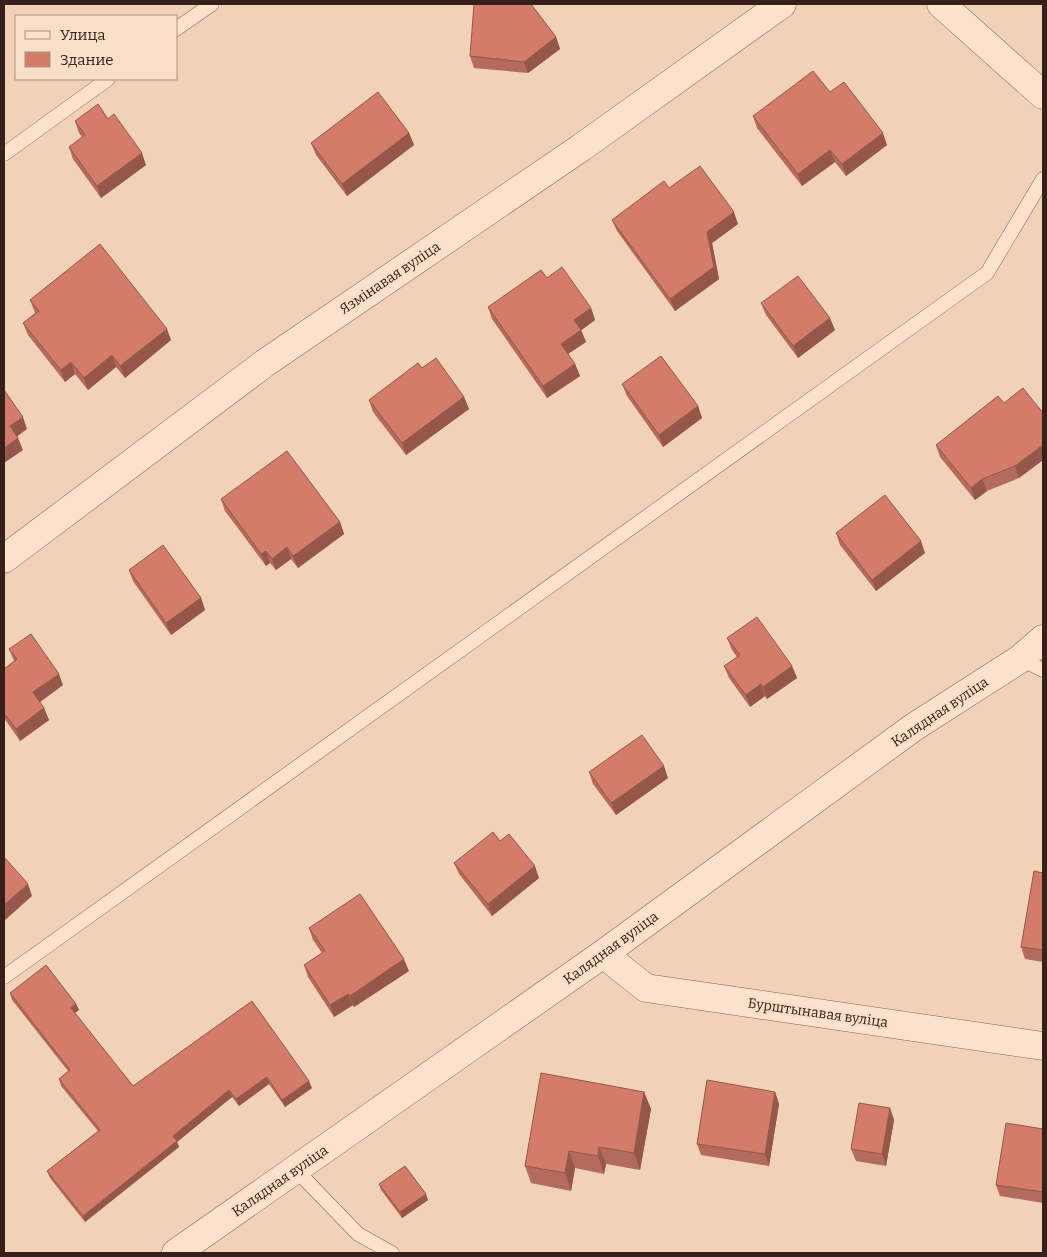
<svg xmlns="http://www.w3.org/2000/svg" width="1047" height="1257" viewBox="0 0 1047 1257" font-family="Bitter,serif">
<rect width="100%" height="100%" fill="#f1d2b8"/>
<g fill="none" stroke-linecap="round" stroke-linejoin="round">
<defs>
<path id="lane" d="M176,29L212,4
M4,154L108,79
M1020,659L1043,670
M4,977L987,273L1043,179
M296,1170L358,1234L392,1253"/>
<path id="street" d="M941,4L1043,95
M4,559L265,363L582,147L782,4
M603,954L646,988L1043,1046
M176,1253L603,954L914,727L1020,659L1043,639"/>
</defs>
<use href="#lane" stroke="#886252" stroke-width="15"/>
<use href="#street" stroke="#886252" stroke-width="29"/>
<use href="#lane" stroke="#fce2cc" stroke-width="14"/>
<use href="#street" stroke="#fce2cc" stroke-width="28"/>
</g>
<path fill="#b56b5b" d="M556,37L560,49L528,73L474,68L470,56Z
M830,92L887,145L846,176L835,162L802,186L757,128L753,116Z
M108,119L146,165L101,198L73,159L69,147L82,137L79,133L75,121Z
M409,133L414,145L347,196L316,155L311,143Z
M669,188L738,224L712,243L719,279L675,311L617,231L612,220Z
M547,278L591,308L595,320L581,330L586,342L568,354L575,364L580,376L547,398L492,319L488,307Z
M30,300L171,340L125,378L116,367L88,390L75,374L65,382L28,335L23,323L35,313Z
M761,303L835,330L798,358L766,315Z
M422,368L464,397L469,409L406,455L373,412L369,400Z
M622,384L698,406L702,418L663,447L627,396Z
M1004,403L1043,413V460L1019,478L987,491L975,500L940,457L936,445Z
M221,499L340,522L344,534L298,568L291,559L276,570L270,563L266,566L225,511Z
M836,533L925,553L876,591L840,545Z
M129,570L201,598L205,610L171,635L133,581Z
M727,638L792,666L797,678L767,699L765,696L750,707L729,678L724,666L737,657L732,650Z
M9,649L63,685L40,702L44,708L49,720L20,741L4,718V669L14,661Z
M589,772L668,778L616,815L593,784Z
M454,863L539,878L492,916L459,874Z
M1043,873V962L1025,959L1021,947Z
M309,928L409,971L354,1007L353,1005L334,1017L308,977L304,965L322,953L313,940Z
M10,993L76,1004L79,1010L75,1013L133,1086L252,1001L312,1088L285,1107L269,1084L239,1106L232,1097L177,1142L179,1147L85,1222L50,1178L47,1171L98,1131L61,1086L59,1079L68,1071L12,1000Z
M644,1092L651,1109L640,1170L606,1164L604,1174L575,1168L571,1191L531,1183L525,1166Z
M775,1092L779,1104L769,1166L701,1155L697,1144Z
M890,1108L894,1120L886,1166L856,1161L851,1149Z
M1043,1129V1203L1000,1196L996,1185Z
M379,1184L428,1200L402,1218L381,1190Z"/>
<path fill="#94574a" d="M556,37L560,49L528,73L524,62Z
M409,133L414,145L347,196L342,184Z
M883,133L887,145L846,176L842,164Z
M830,150L835,162L802,186L798,174Z
M142,153L146,165L101,198L97,186Z
M734,212L738,224L712,243L719,279L675,311L670,299L707,232Z
M591,308L595,320L579,332L574,320Z
M830,318L835,330L798,358L793,346Z
M167,329L171,340L125,378L120,366Z
M581,330L586,342L566,355L561,344Z
M112,355L116,367L88,390L84,378Z
M71,362L75,374L65,382L61,370Z
M575,364L580,376L547,398L543,386Z
M464,397L469,409L406,455L402,443Z
M698,406L702,418L663,447L659,435Z
M23,417L27,429L15,438L10,426Z
M18,438L23,450L4,463V448Z
M1043,445V460L1019,478L1015,466Z
M982,479L987,491L975,500L971,488Z
M340,522L344,534L298,568L293,556Z
M921,541L925,553L876,591L872,580Z
M287,547L291,559L276,570L272,559Z
M266,551L270,563L266,566L261,554Z
M201,598L205,610L171,635L166,623Z
M792,666L797,678L767,699L763,687Z
M59,674L63,685L37,704L33,692Z
M761,684L765,696L750,707L746,695Z
M44,708L49,720L20,741L16,729Z
M664,766L668,778L616,815L611,803Z
M535,866L539,878L492,916L488,904Z
M28,884L32,896L4,921V905Z
M404,959L409,971L354,1007L350,996Z
M348,994L353,1005L334,1017L330,1005Z
M76,1004L79,1010L73,1014L71,1008Z
M267,1077L269,1084L239,1106L236,1099Z
M309,1081L312,1088L285,1107L282,1100Z
M229,1090L232,1097L177,1142L179,1147L85,1222L83,1216L173,1136Z
M644,1092L651,1109L640,1170L634,1153Z
M775,1092L779,1104L769,1166L765,1154Z
M890,1108L894,1120L886,1166L882,1154Z
M599,1147L606,1164L604,1174L598,1156Z
M569,1151L575,1168L571,1191L565,1173Z
M426,1194L428,1200L402,1218L400,1212Z"/>
<path fill="#d37c6a" stroke="#94574a" d="M474,4H531L556,37L524,62L470,56Z
M813,71L830,92L844,82L883,133L842,164L830,150L798,174L753,116Z
M378,92L409,133L342,184L311,143Z
M98,104L108,119L114,114L142,153L97,186L69,147L85,135L75,121Z
M700,166L734,212L707,232L714,267L670,299L612,220L664,181L669,188Z
M100,244L167,329L120,366L112,355L84,378L71,362L61,370L23,323L39,311L30,300Z
M562,267L591,308L574,320L581,330L561,344L575,364L543,386L488,307L541,270L547,278Z
M798,276L830,318L793,346L761,303Z
M661,356L698,406L659,435L622,384Z
M436,358L464,397L402,443L369,400L418,363L422,368Z
M1023,388L1043,413V445L1015,466L982,479L971,488L936,445L998,396L1004,403Z
M4,390L23,417L10,426L18,438L4,448Z
M287,451L340,522L293,556L287,547L272,559L266,551L261,554L221,499Z
M885,495L921,541L872,580L836,533Z
M163,545L201,598L166,623L129,570Z
M757,617L792,666L763,687L761,684L746,695L724,666L740,655L727,638Z
M31,634L59,674L33,692L44,708L16,729L4,713V669L17,659L9,649Z
M642,735L664,766L611,803L589,772Z
M493,832L500,841L509,834L535,866L488,904L454,863Z
M5,858L28,884L4,905V859Z
M1034,871L1043,873V950L1021,947Z
M360,894L404,959L350,996L348,994L330,1005L304,965L325,951L309,928Z
M46,965L76,1004L71,1008L133,1086L252,1001L309,1081L282,1100L267,1077L236,1099L229,1090L173,1136L177,1141L83,1216L47,1171L100,1130L59,1079L70,1070L10,993Z
M541,1073L644,1092L634,1153L599,1147L598,1156L569,1151L565,1173L525,1166Z
M707,1080L775,1092L765,1154L697,1144Z
M859,1103L890,1108L882,1154L851,1149Z
M1006,1123L1043,1129V1192L996,1185Z
M405,1166L426,1194L400,1212L379,1184Z"/>
<g text-anchor="middle" dominant-baseline="central" stroke-width="5" stroke-linejoin="round" paint-order="stroke">
<g font-size="14" fill="#362019" stroke="#f8dfc8">
<text transform="translate(390 278) rotate(-34)">Язмінавая вуліца</text>
<text transform="translate(940 712) rotate(-34)">Калядная вуліца</text>
<text transform="translate(611 948) rotate(-36)">Калядная вуліца</text>
<text transform="translate(818 1013) rotate(8)">Бурштынавая вуліца</text>
<text transform="translate(280 1181) rotate(-35)">Калядная вуліца</text>
</g>
</g>
<rect width="1047" height="1257" fill="none" stroke="#362019" stroke-width="10"/>
<rect x="15" y="15" width="162" height="65" fill="#f8dfc8" stroke="#aa9382"/>
<rect x="25" y="31" width="25" height="8" fill="#fce2cc" stroke="#aa9382"/>
<text x="60" y="40" font-size="15" fill="#362019">Улица</text>
<rect x="25" y="52" width="25" height="15" fill="#d37c6a" stroke="#aa9382"/>
<text x="60" y="65" font-size="15" fill="#362019">Здание</text>
</svg>
